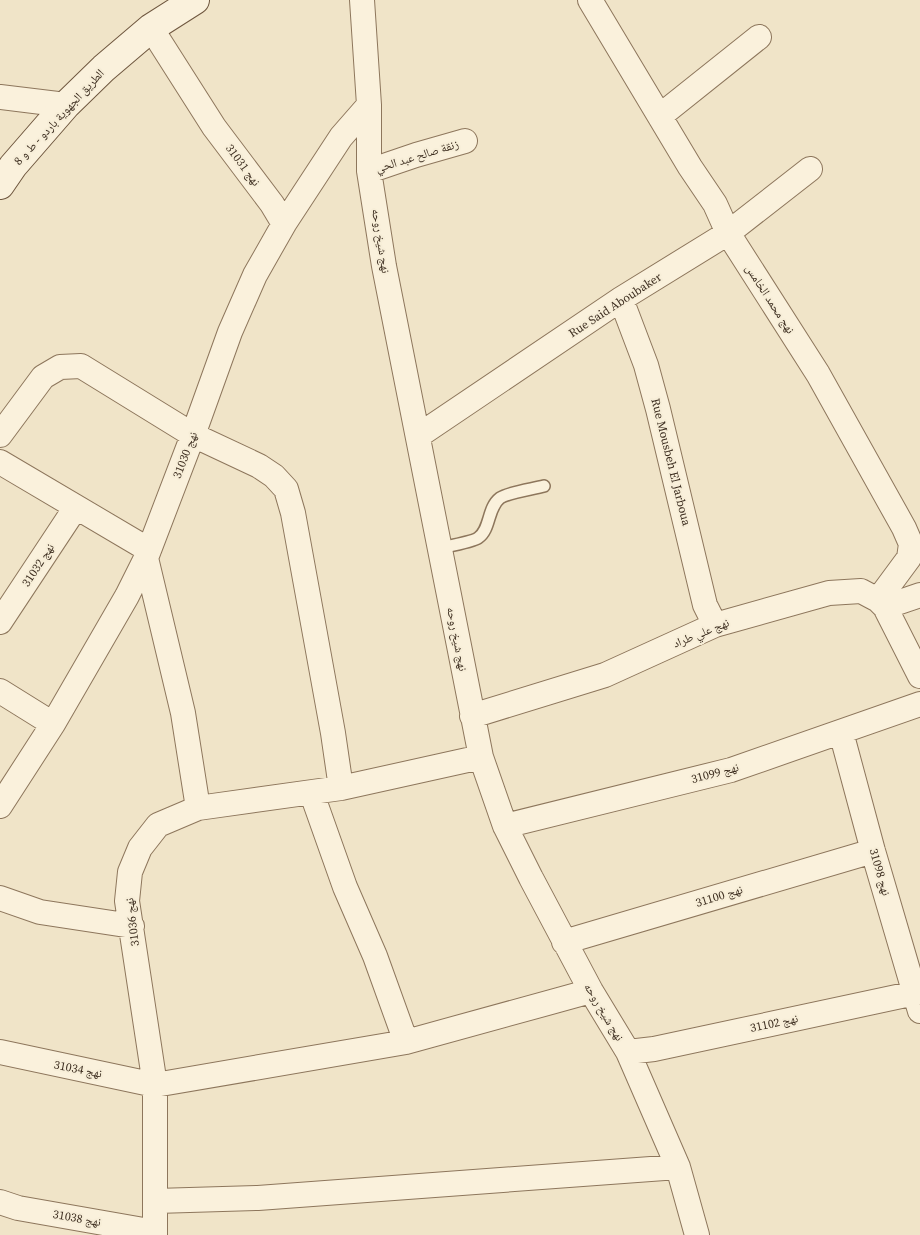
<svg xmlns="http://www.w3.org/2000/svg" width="920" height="1235" viewBox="0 0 920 1235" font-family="'Source Serif 4','Noto Naskh Arabic',serif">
<rect width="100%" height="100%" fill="#f0e4c8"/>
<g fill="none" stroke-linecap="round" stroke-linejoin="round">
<defs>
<path id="service" d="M440,548C449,546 472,542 478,538C491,529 487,508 500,498C509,492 533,489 544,486"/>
<path id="minor" d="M362,0L369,105V171L384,266L481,757L505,826L531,878L591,991L628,1052L678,1167L697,1235
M590,0L690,167L715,204L728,233L818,374L904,528L911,544L909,558L878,600
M151,28L214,127L272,204L284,224
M0,97L66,105
M660,116L759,37
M369,171L416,155L465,141
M621,299L646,365L658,409L705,605L715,625
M0,435L43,377L60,367L81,366L193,435L259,466L274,476L286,489L293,513L333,733L341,788
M418,436L621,299L728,233L810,169
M0,462L149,550
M146,558L183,713L198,808L158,825L140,848L130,872L127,901L155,1085V1235
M885,607L920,595
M0,622L76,507
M0,691L53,724
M472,716L605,675L715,625L829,593L861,591L878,600L885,607L920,676
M841,732L873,851L920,1011
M312,794L345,887L375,956L406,1042
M0,806L53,724L127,596L146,558L193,435L230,332L255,275L284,224L341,137L369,105
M198,808L341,788L481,757
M505,826L731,770L920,704
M0,898L40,912L132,926
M564,942L873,851
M0,1052L155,1085L406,1042L591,991
M628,1052L654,1049L920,992
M156,1201L258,1198L678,1167
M0,1202L18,1208L155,1232"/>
<path id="secondary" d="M0,185L13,166L66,105L104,68L151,28L195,0"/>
</defs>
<use href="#service" stroke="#8d765c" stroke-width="14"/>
<use href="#minor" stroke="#8d765c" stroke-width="26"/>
<use href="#secondary" stroke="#6f573f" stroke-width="30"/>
<use href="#service" stroke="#faf1dc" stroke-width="11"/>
<use href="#minor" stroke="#faf1dc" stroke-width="24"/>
<use href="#secondary" stroke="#faf1dc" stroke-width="28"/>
</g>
<g text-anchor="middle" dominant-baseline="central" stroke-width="4" stroke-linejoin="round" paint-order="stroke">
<g font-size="12" fill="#3d2e20" stroke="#f7eed8">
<text transform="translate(59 117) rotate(-47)">الطريق الجهوية باردو - ط و 8</text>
<text transform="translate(417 156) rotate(-17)">زنقة صالح عبد الحي</text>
<text transform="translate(243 165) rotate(53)">نهج 31031</text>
<text transform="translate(381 241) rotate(81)">نهج شيخ روحه</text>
<text transform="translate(770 299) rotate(57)">نهج محمد الخامس</text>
<text transform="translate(615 305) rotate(-33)">Rue Said Aboubaker</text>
<text transform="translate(185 455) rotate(-69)">نهج 31030</text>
<text transform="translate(671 462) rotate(76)">Rue Mousbeh El Jarboua</text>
<text transform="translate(38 565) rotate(-57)">نهج 31032</text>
<text transform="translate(701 633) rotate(-22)">نهج علي طراد</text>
<text transform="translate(457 639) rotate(79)">نهج شيخ روحه</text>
<text transform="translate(715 773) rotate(-15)">نهج 31099</text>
<text transform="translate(880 872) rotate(74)">نهج 31098</text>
<text transform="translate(719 896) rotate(-17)">نهج 31100</text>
<text transform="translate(132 922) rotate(-97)">نهج 31036</text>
<text transform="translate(604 1012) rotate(59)">نهج شيخ روحه</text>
<text transform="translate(774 1023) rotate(-12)">نهج 31102</text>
<text transform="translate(78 1069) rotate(11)">نهج 31034</text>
<text transform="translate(77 1218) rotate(10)">نهج 31038</text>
</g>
</g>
</svg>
